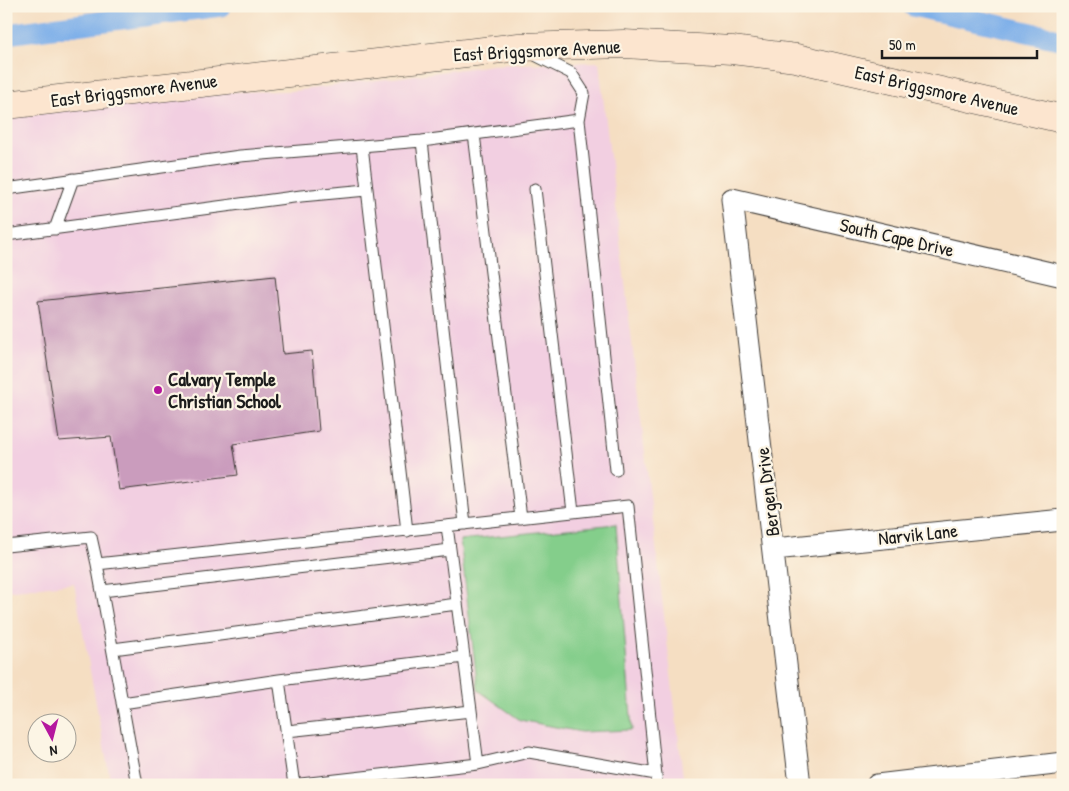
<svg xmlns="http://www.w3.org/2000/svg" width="1069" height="791" viewBox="0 0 1069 791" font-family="'Patrick Hand',sans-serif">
<rect width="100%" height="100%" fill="#fcf5e5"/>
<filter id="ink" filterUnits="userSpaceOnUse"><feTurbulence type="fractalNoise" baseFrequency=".02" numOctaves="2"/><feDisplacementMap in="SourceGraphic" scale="10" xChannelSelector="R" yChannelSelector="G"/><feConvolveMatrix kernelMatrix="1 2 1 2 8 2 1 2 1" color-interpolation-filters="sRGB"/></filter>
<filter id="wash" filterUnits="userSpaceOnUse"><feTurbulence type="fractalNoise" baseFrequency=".0096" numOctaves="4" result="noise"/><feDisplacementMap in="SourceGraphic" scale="20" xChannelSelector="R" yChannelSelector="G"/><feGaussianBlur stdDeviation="1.12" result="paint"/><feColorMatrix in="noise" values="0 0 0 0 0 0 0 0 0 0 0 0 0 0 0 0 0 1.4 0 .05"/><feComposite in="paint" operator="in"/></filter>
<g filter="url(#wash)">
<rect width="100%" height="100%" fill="#f5dec2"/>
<path fill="#f2cfe1" d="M599,62L684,785H111L74,583L6,591V117L223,92L294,91L493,65Z"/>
<path fill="#84ce8b" stroke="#507554" d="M616,524L632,730L581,732L520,720L478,690L460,540Z"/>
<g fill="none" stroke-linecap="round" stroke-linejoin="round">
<path stroke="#7dafe9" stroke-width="21" d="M913,6L1063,40
M6,34L221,6"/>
</g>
<g id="blocks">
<path fill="#ca9cbd" d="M275,276L283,354L312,351L319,431L233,444L238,475L119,490L111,437L59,441L38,301Z"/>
</g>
</g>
<g filter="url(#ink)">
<use href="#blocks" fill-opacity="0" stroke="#3d3935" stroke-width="1"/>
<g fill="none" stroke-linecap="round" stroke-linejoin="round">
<defs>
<path id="service" d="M531,53L571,73L584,93L579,120L616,470
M474,134L521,518
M422,141L465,524
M362,146L407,531
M6,189L240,156L422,141L579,120
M535,189L573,512
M55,229L73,179
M6,235L301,196L367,190
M447,526L478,764
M6,546L91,537L97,564L137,785
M97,564L628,506L657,785
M102,591L450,550
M113,649L457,604
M279,680L294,785
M122,703L279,680L464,657
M287,731L471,711
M292,785L478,764L529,752L656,774"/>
<path id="minor" d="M774,549L1063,520
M800,785L732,199L1063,276
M877,785L1063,763"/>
<path id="secondary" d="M6,105L519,47L624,44L732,50L796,58L1063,119"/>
</defs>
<use href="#service" stroke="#3d3935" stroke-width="13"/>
<use href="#minor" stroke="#3d3935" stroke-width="23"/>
<use href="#secondary" stroke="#3d3935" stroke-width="29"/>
<use href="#service" stroke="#fff" stroke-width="11"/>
<use href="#minor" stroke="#fff" stroke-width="21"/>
<use href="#secondary" stroke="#fce5cf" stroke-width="28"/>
</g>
</g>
<circle fill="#b5179e" stroke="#fcf5e5" stroke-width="2" cx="158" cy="390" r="5"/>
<g text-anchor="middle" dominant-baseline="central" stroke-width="4.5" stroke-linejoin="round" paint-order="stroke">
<g font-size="19" fill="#1c1c1c" stroke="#fcf5e5">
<text transform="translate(537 50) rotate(-3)">East Briggsmore Avenue</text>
<text transform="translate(134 90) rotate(-7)">East Briggsmore Avenue</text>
<text transform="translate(937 90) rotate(13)">East Briggsmore Avenue</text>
<text transform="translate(897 237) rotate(13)">South Cape Drive</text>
<text transform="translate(767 492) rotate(-97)">Bergen Drive</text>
<text transform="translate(918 534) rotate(-6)">Narvik Lane</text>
</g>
<g font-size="19" font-weight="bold" fill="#1c1c1c" stroke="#fcf5e5" text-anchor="start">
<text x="168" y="379">Calvary Temple<tspan x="168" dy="22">Christian School</tspan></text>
</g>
</g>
<rect width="1069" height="791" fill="none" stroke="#fcf5e5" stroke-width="25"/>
<g transform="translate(52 738) rotate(173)"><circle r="24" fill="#fcf5e5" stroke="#a29e95"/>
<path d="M0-4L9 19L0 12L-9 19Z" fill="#b5179e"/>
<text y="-8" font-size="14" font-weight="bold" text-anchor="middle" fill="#1c1c1c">N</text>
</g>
<path d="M882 50v8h155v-8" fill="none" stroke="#1c1c1c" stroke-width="2.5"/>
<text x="889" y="50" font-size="15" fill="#1c1c1c" stroke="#fcf5e5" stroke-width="4" paint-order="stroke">50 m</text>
</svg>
